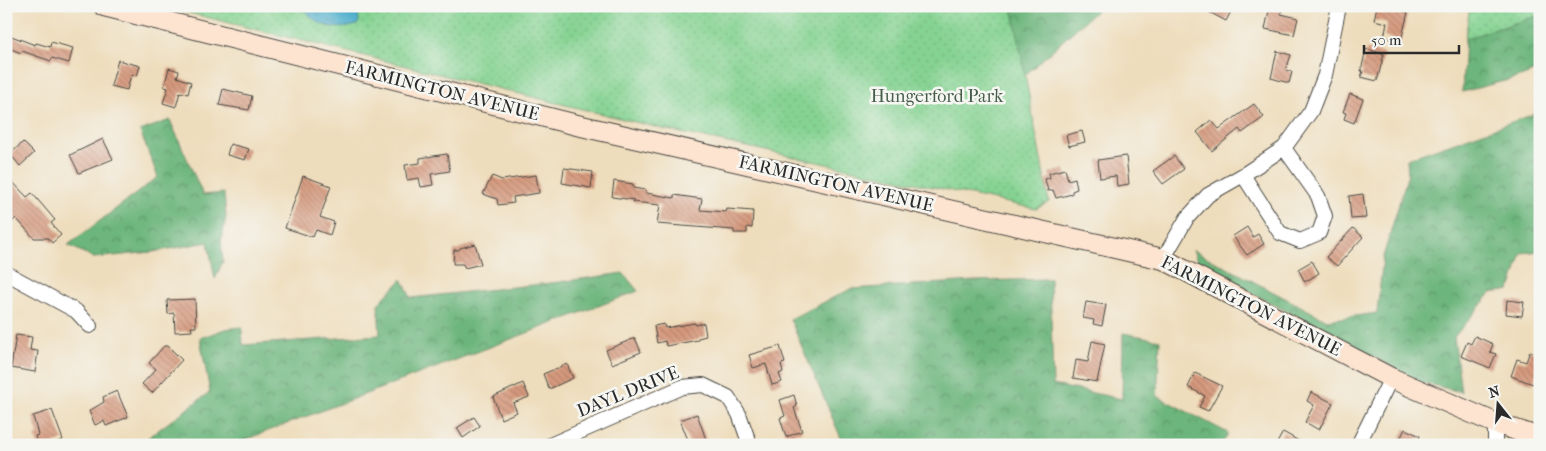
<svg xmlns="http://www.w3.org/2000/svg" width="1546" height="451" viewBox="0 0 1546 451" font-family="'IM FELL French Canon',serif">
<defs>
<pattern id="forest-crowns" width="20" height="18" patternUnits="userSpaceOnUse" patternTransform="scale(1.25)"><rect width="20" height="18" fill="#6cb57c"/><path d="M2 6a3 3 0 1 1 6 0M12 15a3 3 0 1 1 6 0" fill="none" stroke="#599366"/></pattern>
<pattern id="park-dots" width="8" height="8" patternUnits="userSpaceOnUse" patternTransform="scale(1.25)"><rect width="8" height="8" fill="#85d392"/><path d="M2 2h.1M6 6h.1" fill="none" stroke="#73b57e" stroke-width="1.8" stroke-linecap="round"/></pattern>
<pattern id="water-ripples" width="26" height="14" patternUnits="userSpaceOnUse" patternTransform="scale(1.25)"><rect width="26" height="14" fill="#4daecc"/><path d="M2 4q2-2 4 0t4 0M15 11q2-2 4 0t4 0" fill="none" stroke="#408ea6"/></pattern>
<pattern id="building-back-hatch" width="6" height="6" patternUnits="userSpaceOnUse" patternTransform="scale(1.25)"><rect width="6" height="6" fill="#d79a7e"/><path d="M-1 5l2 2M0 0l6 6M5-1l2 2" fill="none" stroke="#af7e67"/></pattern>
</defs>
<rect width="100%" height="100%" fill="#f6f6f2"/>
<filter id="ink" filterUnits="userSpaceOnUse"><feTurbulence type="fractalNoise" baseFrequency=".02" numOctaves="2"/><feDisplacementMap in="SourceGraphic" scale="10" xChannelSelector="R" yChannelSelector="G"/><feConvolveMatrix kernelMatrix="1 2 1 2 8 2 1 2 1" color-interpolation-filters="sRGB"/></filter>
<filter id="wash" filterUnits="userSpaceOnUse"><feTurbulence type="fractalNoise" baseFrequency=".0096" numOctaves="4" result="noise"/><feDisplacementMap in="SourceGraphic" scale="20" xChannelSelector="R" yChannelSelector="G"/><feGaussianBlur stdDeviation="1.12" result="paint"/><feColorMatrix in="noise" values="0 0 0 0 0 0 0 0 0 0 0 0 0 0 0 0 0 1.4 0 .05"/><feComposite in="paint" operator="in"/></filter>
<g filter="url(#wash)">
<rect width="100%" height="100%" fill="#eeddbc"/>
<path fill="url(#forest-crowns)" stroke="#4c7054" d="M1012,6H1099V8L1025,75Z
M1540,15V69L1523,76L1462,92L1465,39Z
M1540,112V251L1522,253L1510,290L1491,293L1454,337L1461,392L1421,382L1199,265L1193,250L1327,320L1377,313L1383,257L1408,174L1407,159Z
M170,120L203,195L224,193L226,217L221,241L223,261L215,279L208,242L152,252L94,258L68,245L158,177L140,131Z
M623,273L638,291L231,445H138L210,392L200,338L225,329L242,327L243,345L380,335L378,304L402,279L411,298L560,282Z
M1050,279L1053,385L1122,399L1123,333L1160,340L1157,396L1228,433L1222,445H844L790,319L851,289L975,281Z"/>
<path fill="url(#park-dots)" stroke="#587f5e" d="M160,6H1012L1049,202L1036,209L668,130Z
M1470,6H1540V15L1465,39Z"/>
<path fill="url(#water-ripples)" stroke="#3c6c7c" d="M303,6H357L359,21L357,25C335,31 315,27 303,6Z"/>
<g id="blocks">
<path fill="url(#building-back-hatch)" d="M1198,6H1234L1226,21Z
M1270,6H1283L1281,14L1298,18L1294,35L1265,29Z
M1377,6L1408,12L1401,41L1384,37L1387,23L1374,20Z
M6,34L35,45L36,43L50,47L51,42L73,48L69,63L52,58L51,61L22,51L21,53L6,47Z
M1366,49L1384,54L1377,81L1361,77L1363,71H1361Z
M1277,51L1291,55L1286,70L1292,72L1289,83L1271,78Z
M118,60L140,66L137,76L131,75L127,90L111,86Z
M169,68L179,71L177,77L191,82L188,94L180,92L176,107L163,103L168,88L164,87Z
M223,89L252,96L249,110L219,105Z
M1350,94L1363,99L1354,123L1344,119L1346,113L1343,112Z
M1254,104L1264,117L1242,133L1239,129L1212,151L1197,132L1211,120L1219,129Z
M1082,131L1085,142L1069,146L1066,135Z
M103,139L113,159L79,173L70,155Z
M23,142L34,153L20,166L10,154Z
M230,144L249,149L245,160L227,155Z
M447,154L450,171L431,174L433,185L421,187L419,178L407,180L405,165L420,163V158Z
M1126,156L1129,184L1117,186L1116,176L1100,178L1098,160Z
M1174,156L1184,169L1163,184L1153,171Z
M564,168L593,172L591,188L562,183Z
M1065,169L1068,180L1075,178L1077,189L1072,191V194L1056,198L1053,190L1048,191L1045,179L1050,178L1049,173Z
M6,175L27,197L32,193L55,220L51,223L61,235L52,243L48,238H34L16,218L6,228Z
M536,175L539,193L513,197L514,203L498,205L497,199L483,194L492,176L502,180Z
M303,176L331,186L320,217L334,222L330,235L316,230L313,237L285,228Z
M614,181L633,184V188L646,190V193L674,198V195L702,199L700,210L726,212L727,209L753,211L752,228L747,227V233H734V230L657,224L660,205L633,202L634,200L612,197Z
M1363,194L1366,218L1351,219L1349,196Z
M1247,227L1253,237L1258,234L1264,244L1247,255L1233,236Z
M1353,228L1363,237L1337,266L1326,257Z
M475,244L481,264L465,268L463,264H453L454,250H459L460,248Z
M1312,261L1319,273L1305,282L1298,269Z
M195,299L196,327H191L192,331L175,332L174,313L168,314L167,300Z
M1507,300L1524,302L1522,316L1506,314Z
M1086,302L1106,305L1102,326L1093,324L1094,320L1083,318Z
M695,323L696,325L704,323L706,336L698,338V340L666,346L665,341L657,343L654,326L664,324L665,328Z
M16,335L32,337L30,350L38,351L35,372L11,368Z
M1475,336L1493,344L1490,352L1496,354L1490,368L1461,356L1467,342L1471,344Z
M635,338L641,352L612,364L606,350Z
M1092,341L1105,344L1097,382L1073,378L1076,360L1088,362Z
M164,346H168L182,360L152,393L142,384L156,369L149,363Z
M780,346L785,363L781,364L783,372L779,374L782,382L772,385L766,364L753,368L749,355Z
M1530,351L1540,354V365L1533,384L1511,376L1517,359L1526,362Z
M567,364L573,378L549,389L543,374Z
M1195,373L1222,386L1208,411L1199,407L1205,396L1188,387Z
M523,383L529,397L513,403L517,412L501,419L493,397Z
M117,391L128,417L106,426L104,421L95,425L89,411L104,402L103,397Z
M1311,392L1333,403L1319,430L1305,422L1314,405L1307,401Z
M794,395L797,406L794,408L802,431L786,437L780,418L785,416L780,400Z
M52,410L63,440L50,445H38L35,436L38,435L33,416Z
M697,414L708,445H690L680,420Z
M474,417L480,426L463,438L457,428Z
M1405,429L1420,436L1416,445H1397Z
M1283,432L1306,445H1276Z"/>
</g>
</g>
<g filter="url(#ink)">
<use href="#blocks" fill-opacity="0" stroke="#484641" stroke-width="1"/>
<g fill="none" stroke-linecap="round" stroke-linejoin="round">
<defs>
<path id="street" d="M1243,175L1280,233L1300,241L1319,233L1325,216L1318,196L1284,148
M1163,259L1187,218L1208,195L1243,175L1284,148L1311,111L1325,75L1339,6
M6,273L76,311L90,326
M1495,423V445
M550,445L682,387L703,385L728,397L739,414L750,445
M1358,445L1391,378"/>
<path id="secondary" d="M104,6L577,125L1163,259L1391,378L1495,423L1540,438"/>
</defs>
<use href="#street" stroke="#484641" stroke-width="16"/>
<use href="#secondary" stroke="#484641" stroke-width="22"/>
<use href="#street" stroke="#fff" stroke-width="14"/>
<use href="#secondary" stroke="#fde4d0" stroke-width="20"/>
</g>
</g>
<g text-anchor="middle" dominant-baseline="central" stroke-width="5" stroke-linejoin="round" paint-order="stroke">
<g font-size="18" fill="#2b2b2b" stroke="#f6f6f2">
<text transform="translate(442 91) rotate(14)">FARMINGTON AVENUE</text>
<text transform="translate(836 184) rotate(13)">FARMINGTON AVENUE</text>
<text transform="translate(1251 306) rotate(27)">FARMINGTON AVENUE</text>
<text transform="translate(628 392) rotate(-22)">DAYL DRIVE</text>
</g>
<g font-size="18" fill="#465d4a" stroke="#f6f6f2">
<text x="937" y="96">Hungerford Park</text>
</g>
</g>
<rect width="1546" height="451" fill="none" stroke="#f6f6f2" stroke-width="25"/>
<g transform="translate(1498 404) rotate(343)" stroke="#f6f6f2" stroke-width="4" paint-order="stroke">
<path d="M0-4L9 19L0 12L-9 19Z" fill="#2b2b2b"/>
<text y="-8" font-size="14" font-weight="bold" text-anchor="middle" fill="#2b2b2b">N</text>
</g>
<path d="M1364 45v8h95v-8" fill="none" stroke="#2b2b2b" stroke-width="2.5"/>
<text x="1371" y="45" font-size="15" fill="#2b2b2b" stroke="#f6f6f2" stroke-width="4" paint-order="stroke">50 m</text>
</svg>
